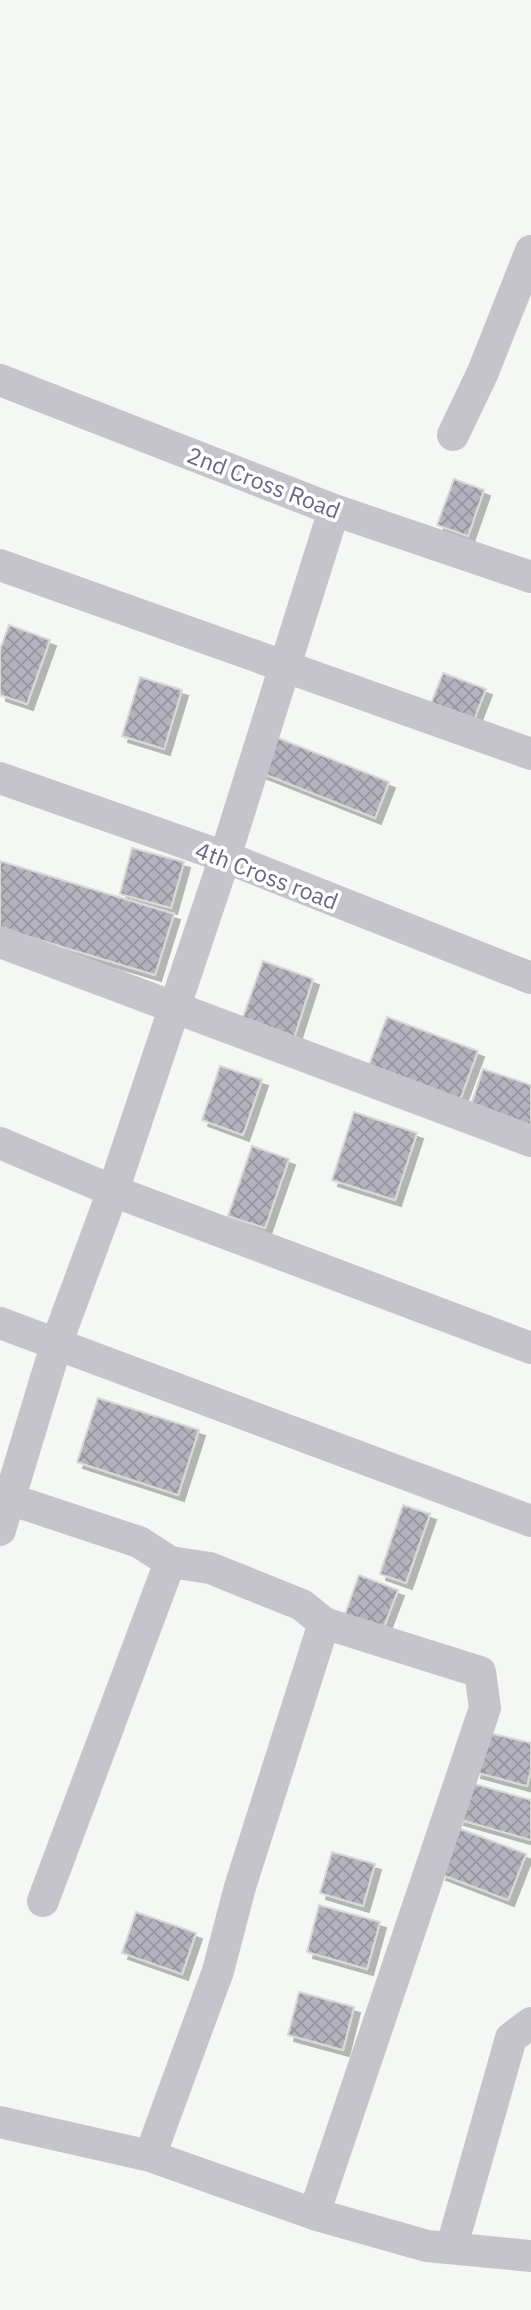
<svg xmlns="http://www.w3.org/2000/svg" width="531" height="2310" viewBox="0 0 531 2310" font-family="'IBM Plex Sans',sans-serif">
<defs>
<pattern id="building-cross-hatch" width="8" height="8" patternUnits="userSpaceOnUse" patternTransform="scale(1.75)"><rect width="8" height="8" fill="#b4b2bd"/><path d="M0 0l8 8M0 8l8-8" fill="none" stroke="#97949f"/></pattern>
<filter id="shadow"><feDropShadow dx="6" dy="6" stdDeviation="0" flood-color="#0004"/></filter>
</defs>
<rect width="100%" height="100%" fill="#f4f7f4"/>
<path fill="url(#building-cross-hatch)" stroke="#d7d9d6" stroke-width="2" filter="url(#shadow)" d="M454,479L484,490L468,536L437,525Z
M9,625L50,640L27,704L0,695V650Z
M443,673L486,689L473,722L430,706Z
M140,677L182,690L164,749L122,736Z
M273,736L389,782L375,818L259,772Z
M132,848L184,862L171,908L120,894Z
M0,861L174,914L155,975L0,928Z
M263,961L313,979L294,1038L242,1020Z
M387,1017L478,1051L457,1108L366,1073Z
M220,1066L262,1080L243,1135L202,1120Z
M483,1069L531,1085V1131L469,1111Z
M354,1112L417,1133L395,1200L332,1180Z
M252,1146L289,1159L265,1228L228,1216Z
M98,1398L199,1430L178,1495L77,1462Z
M403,1505L430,1514L406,1583L380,1574Z
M359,1575L398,1590L380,1637L342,1623Z
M486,1732L531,1743V1770L527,1786L475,1772Z
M468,1782L531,1800V1840L458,1819Z
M458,1828L526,1854L508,1900L440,1874Z
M332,1852L375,1864L363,1906L320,1893Z
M319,1905L380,1922L367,1969L307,1952Z
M136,1912L196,1933L182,1974L122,1953Z
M299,1992L354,2007L343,2050L288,2035Z"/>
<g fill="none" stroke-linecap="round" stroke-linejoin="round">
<path stroke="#c6c4cb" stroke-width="32" d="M0,380L334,510L531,577
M453,435L483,372L531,251
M0,565L531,754
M0,778L225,857L531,978
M0,942L531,1141
M0,1143L113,1191L531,1348
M0,1323L531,1521
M0,1496L139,1542L170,1562L210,1568L302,1605L324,1623L480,1672L485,1708L314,2214
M0,1530L57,1342L113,1191L225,857L334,510
M43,1901L170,1562
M0,2122L150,2156L314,2214L427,2246L531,2256
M150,2156L218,1971L240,1887L324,1623
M452,2246L511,2038L531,2023"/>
</g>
<g text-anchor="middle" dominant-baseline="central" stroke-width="7" stroke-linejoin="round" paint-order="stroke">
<g font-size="23" fill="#6e6585" stroke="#fff">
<text transform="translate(264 482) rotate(21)">2nd Cross Road</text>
<text transform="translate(267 875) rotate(21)">4th Cross road</text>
</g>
</g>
</svg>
